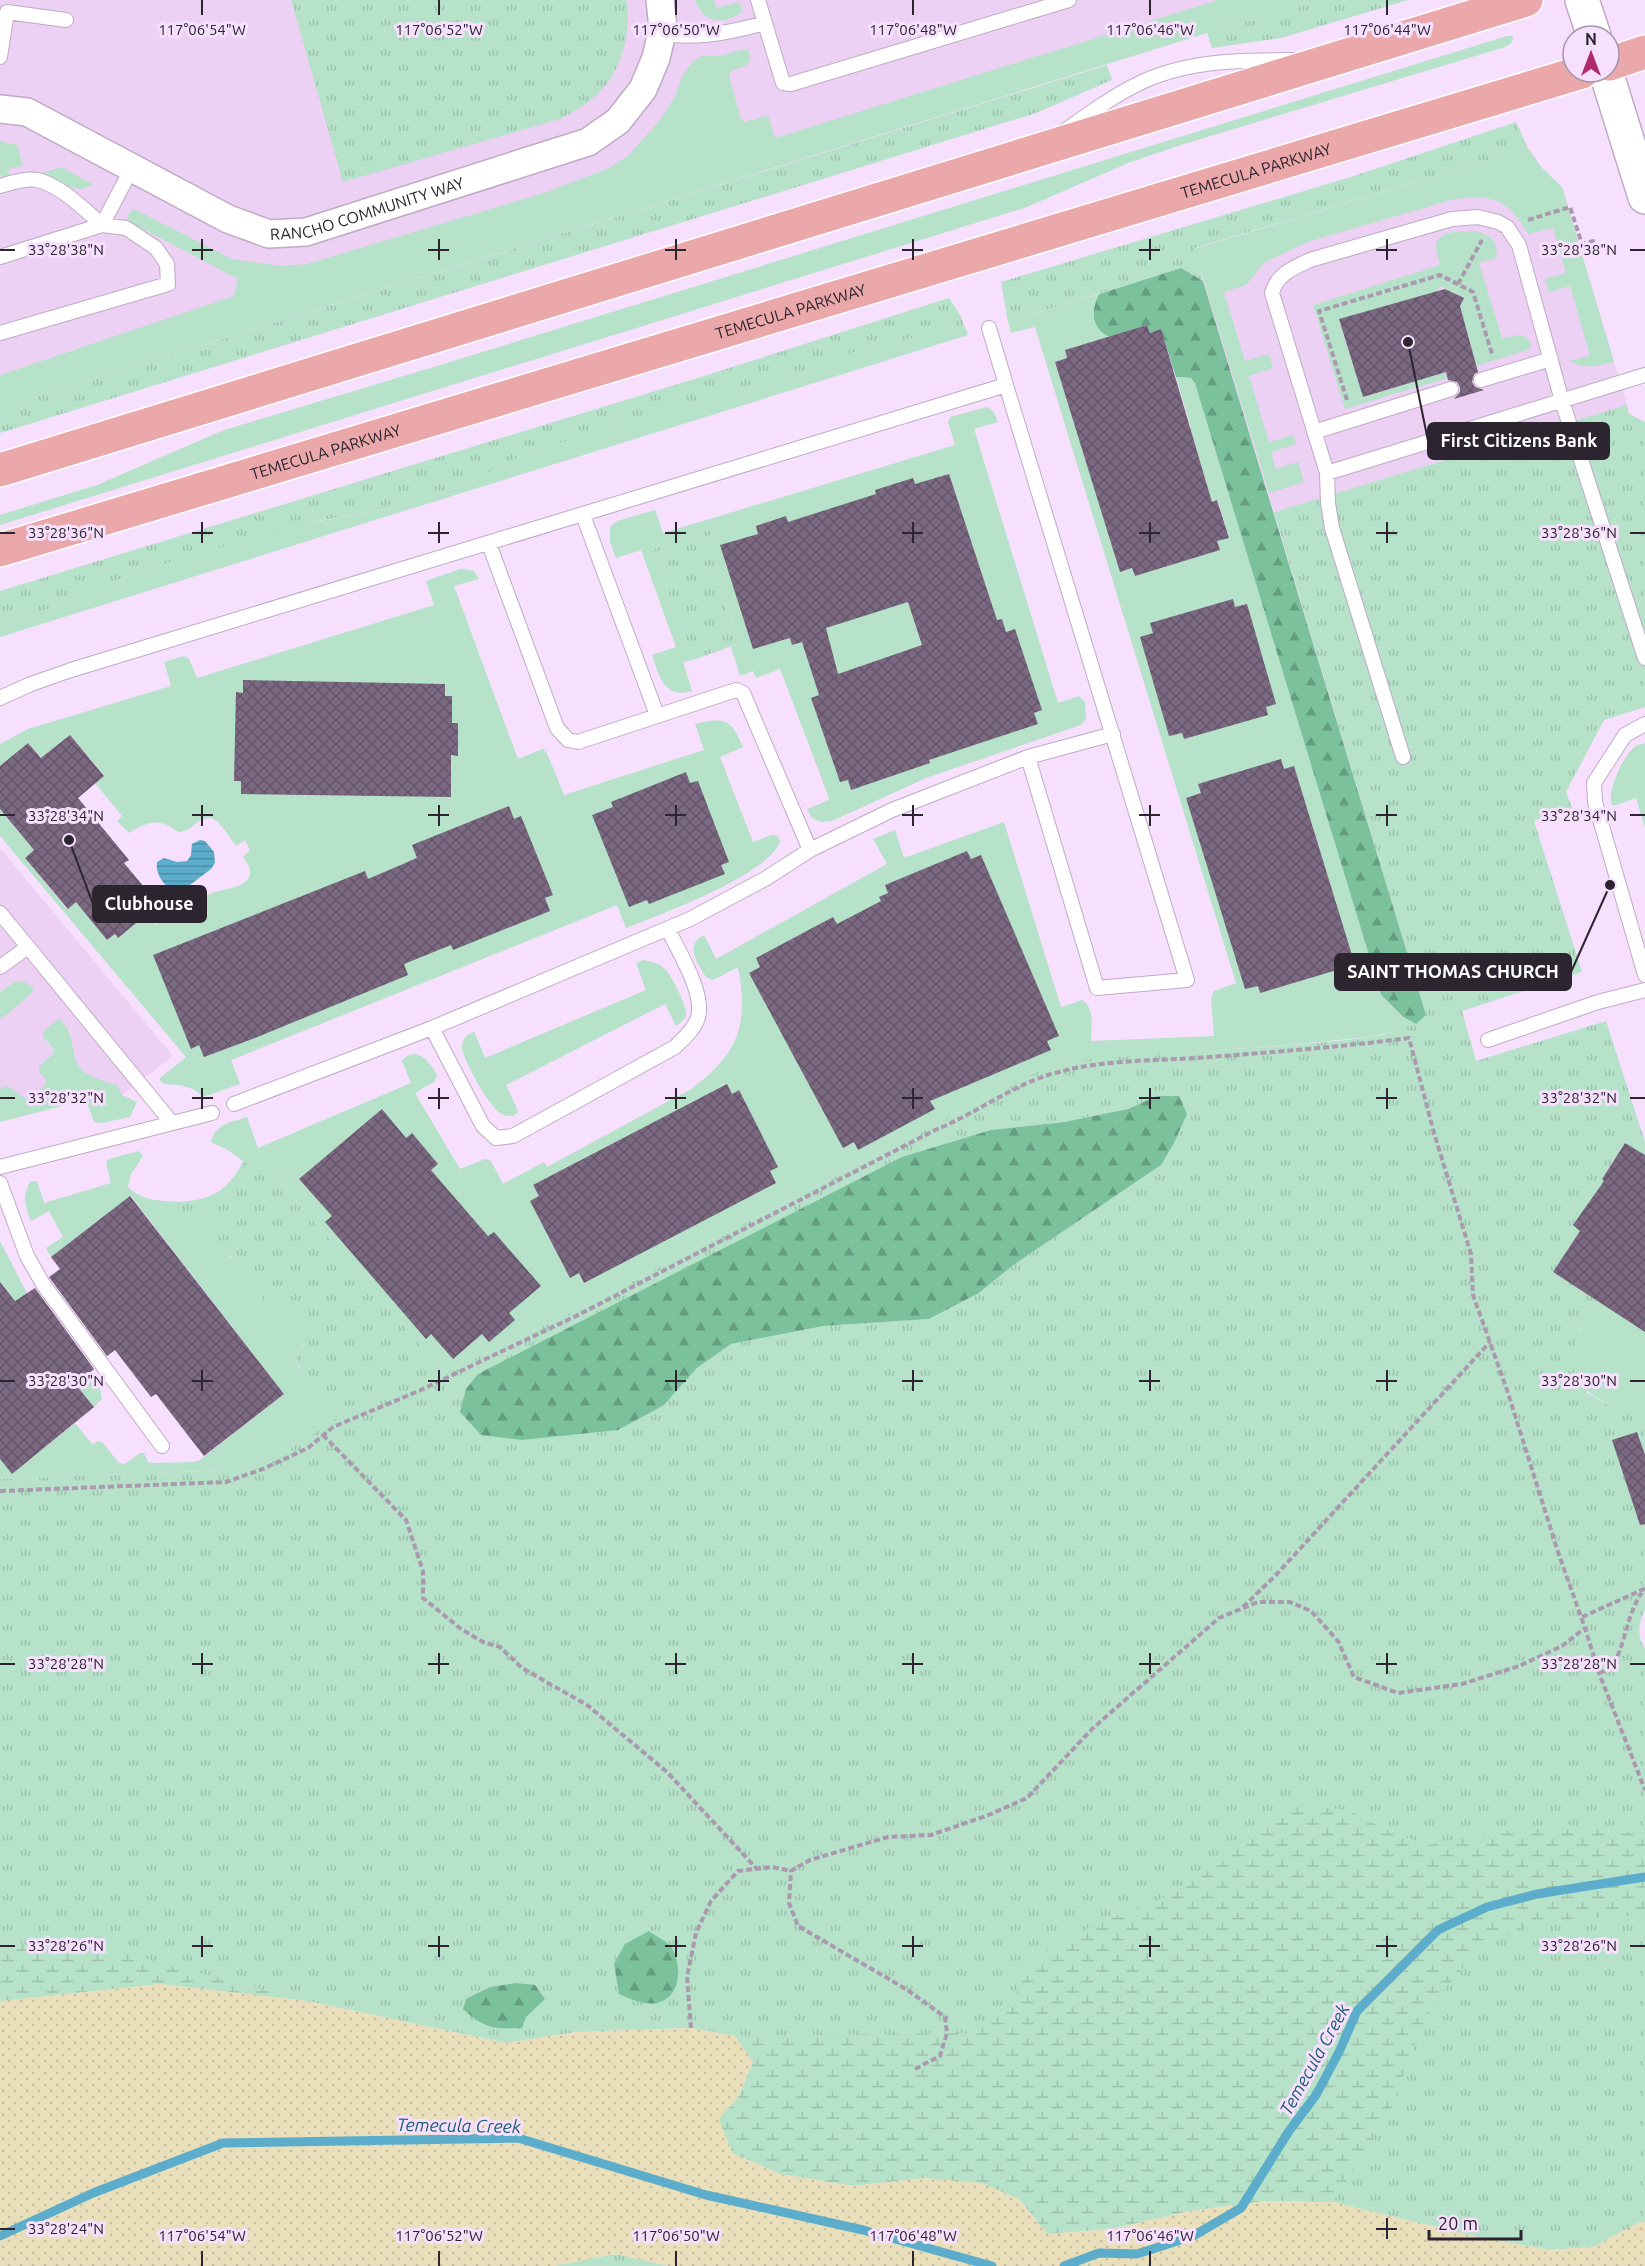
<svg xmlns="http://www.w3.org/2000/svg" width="1645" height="2266" viewBox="0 0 1645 2266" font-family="Ubuntu,sans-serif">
<defs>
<pattern id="grass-tufts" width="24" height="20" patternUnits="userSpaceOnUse" patternTransform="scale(1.5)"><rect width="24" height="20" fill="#b5e2c8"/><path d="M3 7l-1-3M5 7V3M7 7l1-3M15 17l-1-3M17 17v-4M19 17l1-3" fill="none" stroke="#9cc2ac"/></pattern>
<pattern id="forest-firs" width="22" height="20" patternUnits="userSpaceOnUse" patternTransform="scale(1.5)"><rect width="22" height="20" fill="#7bc29c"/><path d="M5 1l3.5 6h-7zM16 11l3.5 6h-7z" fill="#659d80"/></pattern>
<pattern id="wetland-marsh" width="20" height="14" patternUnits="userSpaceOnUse" patternTransform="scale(1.5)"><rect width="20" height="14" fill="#b5e2c8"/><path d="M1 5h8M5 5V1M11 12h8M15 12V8" fill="none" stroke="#9cc2ac"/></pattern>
<pattern id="sand-dots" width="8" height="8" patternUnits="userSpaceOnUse" patternTransform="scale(1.5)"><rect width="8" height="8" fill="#e9dfba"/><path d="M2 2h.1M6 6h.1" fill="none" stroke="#c8bfa0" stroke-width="1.8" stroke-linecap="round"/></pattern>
<pattern id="water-rules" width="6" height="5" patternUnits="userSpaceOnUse" patternTransform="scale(1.5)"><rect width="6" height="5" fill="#5cadcb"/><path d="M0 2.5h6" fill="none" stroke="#4c8da5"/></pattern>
<pattern id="building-cross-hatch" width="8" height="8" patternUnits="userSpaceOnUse" patternTransform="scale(1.5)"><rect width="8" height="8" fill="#7b6881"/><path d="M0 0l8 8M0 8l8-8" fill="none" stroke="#65556a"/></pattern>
</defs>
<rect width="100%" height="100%" fill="#f6e0fd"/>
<path fill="#ecd1f4" d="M0,0H1324L1207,33L0,408Z
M1528,148L1542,168L1562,187L1627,405L1274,512L1203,281Z
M0,848L173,1056L122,1095L0,1109Z"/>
<path fill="url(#grass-tufts)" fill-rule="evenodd" d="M291,0H626C629,12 628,26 626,38C618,79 597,101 560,119L343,182Z
M1324,0H1408L1281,38L1212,48L1207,33Z
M1107,65L1112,80L1036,113L0,433V408Z
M1516,122L1528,148L1195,248L1203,281L1181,268L1008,322L1001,282L1357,175Z
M949,298L959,313L964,325L854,352L807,373L726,393L524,454L477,479L435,496L403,506L312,522L162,565L127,576L64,603L26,617L0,623V591L701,377Z
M1627,405L1629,414L1645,422V707L1604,720L1566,792L1572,808L1534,821L1582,972L1462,1011L1476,1061L1606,1021L1645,1142V1155L1625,1143L1602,1178L1611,1185L1553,1272L1599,1302L1579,1331L1587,1393C1608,1404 1621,1417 1645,1406V1609C1639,1622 1636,1636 1645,1649V2222L1638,2223L1593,2247L1547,2250L1469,2235L753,2062L735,2036L691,2028L576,2032L506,2043L307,2001L160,1984L0,2001V1479L229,1470L281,1454L336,1418L304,1397L300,1367L295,1357L304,1344L274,1305L265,1308L260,1293L232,1257L218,1252L182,1213L181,1202C214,1199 228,1190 244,1160L258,1171L263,1166L313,1220L444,1373L578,1309L956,1114C986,1098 1017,1077 1049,1066C1078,1057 1110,1058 1140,1055C1202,1051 1265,1048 1327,1042C1361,1038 1399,1037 1426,1015L1274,512ZM1157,1096L1161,1165L1012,1266L979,1293L929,1319L823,1326L731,1344L697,1368L664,1405L478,1374L991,1130L1064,1122L1128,1109Z
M710,530C714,569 725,607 740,643L693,660L653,549Z
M615,2254L669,2266H553Z"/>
<path fill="url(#forest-firs)" d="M1181,268L1203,281L1426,1015L1416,1024L1403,1017L1381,995L1227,490L1191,378L1176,377L1161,330L1150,333L1147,325L1109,337C1091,328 1090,311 1099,294Z
M1157,1096H1179L1187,1114L1174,1143L1161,1165L1012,1266L979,1293L929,1319L823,1326L731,1344L697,1368L664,1405L618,1430L522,1440L481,1435L460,1412L466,1389L478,1374L902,1157L991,1130L1064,1122L1128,1109Z
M649,1931C655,1936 667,1941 672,1948C681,1964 682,1995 660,2002C647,2007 631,1999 619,1994L614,1964L625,1944Z
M516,1983L535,1985L545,1999L526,2017L522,2028C494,2029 485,2029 463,2009L466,1999L490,1987Z"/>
<path fill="url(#wetland-marsh)" d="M1302,1805L1347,1810L1386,1830L1428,1845L1518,1829L1620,1830L1645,1836V1915L1568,1919L1525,1927L1484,1945L1438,1996L1422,2026L1390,2112L1333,2202L1266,2201L1190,2211L1112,2229L1047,2234L1019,2199L925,2178L853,2186L780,2174L732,2153L718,2119L738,2097L753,2062L735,2036L975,2033L997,2014L1017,1991L1030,1968L1047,1950L1096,1924L1173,1894L1224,1860L1254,1830Z
M0,1942L120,1952L307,2001L160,1984L0,2001Z"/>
<path fill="url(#sand-dots)" d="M160,1984L307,2001L506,2043L576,2032L691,2028L735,2036L753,2062L738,2097L719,2119L732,2153L780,2174L853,2186L925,2178L982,2183L1019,2199L1047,2234L1112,2229L1190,2211L1266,2201L1333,2202L1469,2235L1547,2250L1593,2247L1638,2223L1645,2222V2266H669L615,2254L553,2266H0V2001Z"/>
<path fill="#b5e2c8" d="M695,0H714L717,8L739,2L743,11C725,26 703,24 695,0Z
M1218,0H1324L1207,33L0,408V375L234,296L238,279L130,222L127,218L130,212L134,209L232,259L281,266L307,264L544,193L607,169L628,156L660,120L676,95L681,79L689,66L695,60L702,56H719L745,49L749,51L750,60L747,65L731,71L729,76L741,119L745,122L766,116L769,118L775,138Z
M1507,36H1513C1513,44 1509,45 1502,48L1184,144L1128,163L1027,207L0,525V515L97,485L224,430L437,366Z
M0,141L17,145L23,165L8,169L10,177L5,178L0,175Z
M1528,148L1542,168L1562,187L1614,362C1596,367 1586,369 1569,361L1590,356L1570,286L1549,292L1545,279L1566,273L1553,228L1528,234C1509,200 1494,194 1455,199L1310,241L1265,262L1246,285L1224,292L1245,361L1269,354L1273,368L1249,376L1269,442L1293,435L1296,444L1271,452L1276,469L1298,462L1304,482L1269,493L1194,249Z
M61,167L92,184C77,198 57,177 39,174Z
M1475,231C1490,235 1499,241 1496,258L1479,263L1502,338L1520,335L1528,338L1531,345L1528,350L1476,366L1460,306L1464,298L1440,286L1432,301L1421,296L1339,320L1363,397L1446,372L1447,378L1345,409L1313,305L1440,265C1439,259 1436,252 1436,246C1437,229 1463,232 1475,231Z
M1099,294C1090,311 1091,327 1109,337L1065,350L1067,358L1055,362L1086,462L1098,459L1120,572L1132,568L1135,576L1219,550L1217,541L1229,537L1218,501L1212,502L1194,441L1180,432L1191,428L1176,377L1191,378L1195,383L1381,995L1403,1017L1416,1024L1396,1031L1368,1037L1289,1045L1090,1059L1050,1066L1011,1084L956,1114L578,1309L444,1373L313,1220L263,1166L258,1172L228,1150L211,1142C216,1123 230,1123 247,1117L258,1148L411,1083L402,1061C416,1044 429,1062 437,1074L435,1081L415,1093L460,1169L485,1159L491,1161L503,1184L544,1162L547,1167L691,1089C738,1055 749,1025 738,967L713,980L706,977C697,963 684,945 704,935L716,959L887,864L873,839L895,830L904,858L1004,822L1061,1007L1083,1000C1095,1009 1091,1027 1091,1041L1214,1036L1211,998L1214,991L1236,983L1035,327L1011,333L1008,322Z
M964,325L968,335L0,637V623L26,617L64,603L127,576L162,565L287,527L403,506L435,496L477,479L524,454L726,393L807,373L854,352Z
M987,407L994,412L998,422L974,429L1058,703L1079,696L1085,702L1086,719L1081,725L926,778L832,821L821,822L812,818L807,809L829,800L828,795L780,669L756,678L753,671L740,676L731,647L740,643C725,606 714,570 710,530L653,549L693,660L683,662L692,691C664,699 659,676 652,655L676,647L641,550L616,558L610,542V527L617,521L655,510L663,533L955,445L948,422L950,417Z
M460,569L474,571L479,579L454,586L518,759L543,749L547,753L564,795L704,750L695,724C726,717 730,718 743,747L720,757L753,842L771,835H776L780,840C775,872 657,916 626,928L617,905L231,1060L240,1084L203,1097C192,1085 179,1085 164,1084L159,1079L186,1057L0,836V809L34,850L25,858L67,909L76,902L107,940L115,934L118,938L147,914L156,925L163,918L166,910L173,911L179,918C192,914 198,900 210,894C225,887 240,891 250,876V868L243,857L250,850L245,840L236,846C230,839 223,825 215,820C202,812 192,831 181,832C176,832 173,828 169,826C155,818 141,825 129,833L117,821L122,816L95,783L104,775L70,735L42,758L28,743L0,766V744L28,729L171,686L164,662L184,656L189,659L197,678L434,605L426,581Z
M1645,743V828L1636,798L1616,805H1612C1606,792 1624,753 1636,746C1639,744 1642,744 1645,743Z
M644,960C652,962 660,963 666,970C672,977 687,1006 686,1015C685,1020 680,1023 676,1026L665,1004L506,1085L518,1111L514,1116C510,1116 504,1116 500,1113C490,1107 460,1056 462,1045C463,1037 468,1035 474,1031L485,1058L646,990L636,963Z
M16,981L28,983L33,988L32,993L4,1017L0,1018V992Z
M60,1020C78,1034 67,1060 86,1073C95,1079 107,1082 117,1085L122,1095L137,1102L130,1117L102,1123L94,1122L87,1103L81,1101L0,1122V1089L4,1086C14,1088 20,1097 29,1099L46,1084V1080L39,1071V1067L54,1053V1049L43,1037V1032L55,1021Z
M139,1151L143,1156L131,1174L128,1187C141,1201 162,1201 181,1202L182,1213C210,1201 222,1227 218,1252C246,1261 257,1280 265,1307C271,1306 279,1304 285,1307C297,1312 308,1331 303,1344C301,1349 297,1353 295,1357L305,1382L304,1397L321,1399L337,1418L281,1454L229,1470L0,1479V1459L12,1474L75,1423L92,1444L99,1441L103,1443L119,1463L125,1464L140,1453H144L148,1462L153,1463L194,1462L200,1460L284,1394L131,1196L51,1257L46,1248L63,1237L49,1211L31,1221C25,1207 22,1197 30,1182L37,1181L44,1203L111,1183L106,1162L109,1159Z
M0,1241L31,1301L100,1388L102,1399L94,1407L76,1385L81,1380L1,1296L7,1291L0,1282Z
M1599,1302L1645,1332V1406C1638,1409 1631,1412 1622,1411C1617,1410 1611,1406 1606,1403C1585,1392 1569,1378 1573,1352C1575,1333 1589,1317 1599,1302Z"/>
<path fill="url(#water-rules)" d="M200,840L205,841L214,852L215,863L211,869L178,894C166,889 155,875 157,862L164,858L177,862L187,861L191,855L192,844Z"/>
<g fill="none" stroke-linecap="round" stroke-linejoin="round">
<path stroke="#5cadcb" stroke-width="9" d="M0,2236L93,2193L223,2143L518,2138L706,2195L863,2230L992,2266
M1064,2266L1099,2253L1137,2254L1193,2236L1241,2208L1289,2131L1316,2095L1339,2052L1357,2011L1438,1930L1487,1907L1537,1894L1645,1877"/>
</g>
<path fill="url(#building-cross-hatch)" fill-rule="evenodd" d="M1445,289L1464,298L1460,306L1478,372L1474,374L1472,382L1475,387L1484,390L1454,399L1460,392V387L1457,382L1448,380L1446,372L1363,397L1339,319Z
M1147,325L1150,333L1161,329L1212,502L1217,500L1229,538L1217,541L1220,550L1135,576L1132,568L1120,572L1055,362L1067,358L1065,350Z
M949,474L997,620L1002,619L1006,632L1015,629L1042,710L1034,713L1038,724L929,760L930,763L851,790L848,780L840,782L811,698L819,695L802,642L792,645L790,638L753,649L720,545L758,534L756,526L786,516L788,522L876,494L875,490L913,478L915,484ZM908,602L922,645L838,674L826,628Z
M1233,599L1235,607L1247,604L1276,704L1266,707L1268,715L1184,739L1182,733L1169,736L1140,637L1153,633L1150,623Z
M243,680L445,684V696H452V723H458V756L451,755V797L241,794V781H234L236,692L243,693Z
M70,735L104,776L78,798L129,860L124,863L155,900L143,910L147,914L118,938L115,934L107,940L76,902L68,909L25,858L34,850L0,809V766L28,743L41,758Z
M1281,759L1284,769L1294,766L1352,955L1345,957L1347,967L1260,993L1258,986L1245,989L1186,798L1201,793L1198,784Z
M686,772L690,783L698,781L729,862L721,865L725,874L649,904L647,900L629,907L592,815L613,807L611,802Z
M509,806L514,819L521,816L553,895L545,898L550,911L453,950L451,945L404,964L408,975L255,1038L204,1057L199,1045L191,1049L153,955L365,871L368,879L417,858L412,845Z
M967,851L971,859L981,855L1059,1036L1047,1041L1051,1050L930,1101L935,1109L858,1150L854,1142L843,1148L749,973L760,967L756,958L833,917L837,924L881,901L879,897L888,893L885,885Z
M727,1084L732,1094L739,1090L778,1167L770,1171L776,1183L584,1283L579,1273L570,1278L530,1201L539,1196L533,1185Z
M382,1109L406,1138L412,1133L438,1164L431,1170L455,1198L488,1236L494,1232L541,1286L509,1313L515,1320L489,1342L482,1334L453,1359L431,1334L426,1339L325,1222L332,1216L299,1179Z
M1625,1143L1645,1155V1332L1553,1272L1580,1231L1573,1225L1604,1181L1602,1179Z
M130,1196L284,1394L204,1456L156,1394L151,1397L115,1350L107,1356L49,1277L60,1269L51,1257Z
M0,1282L15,1301L35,1288L94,1369L76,1385L94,1407L12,1474L0,1459Z
M1637,1432L1645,1455V1524L1640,1525L1612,1440Z"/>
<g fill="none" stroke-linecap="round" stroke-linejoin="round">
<defs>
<path id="lane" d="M758,0L783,83L791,84L1069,0
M661,34C700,39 728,33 765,23
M0,57L7,12L66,20
M1066,130C1091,112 1116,94 1144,81C1191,60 1244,60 1294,60
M0,186C11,183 26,178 37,180C59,184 85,210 102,225L132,168
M0,257L102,225L126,228L156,248L167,264L168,284L0,333
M989,328L1006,385
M1645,375L1327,473L1272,293C1277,274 1293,268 1310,260L1452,219L1478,217L1498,222L1507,227L1519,245L1562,401L1645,658
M1481,380L1551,359
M1314,432L1451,389
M1327,473L1328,503L1332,528L1403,757
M583,515L657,715
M489,544L557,728L568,740L578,742L736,690L743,693L810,850
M0,698L31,684L71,670L1006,385L1187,980L1097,988L1028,757
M1645,724L1625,735L1594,783L1595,802L1645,975
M0,913L28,947L0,967
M28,947L172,1123
M432,1028L483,1126L496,1138L513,1136L675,1047C683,1039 695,1029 698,1017C705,993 678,951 668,929
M1488,1040L1598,1002L1645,990
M234,1104L432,1028L690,919L765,879L810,850L892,810L1028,757L1113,734
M0,1167L212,1113
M0,1183L27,1256L43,1284L162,1446"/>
<g id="street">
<path id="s1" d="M0,109L27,112L228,219L269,234L306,232L588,142L618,121L643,89L656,58L663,28L660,0"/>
</g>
<path id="secondary" d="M1582,0L1594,36
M1606,72L1645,197"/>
<g id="primary">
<path d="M1609,64L1645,52"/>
<path d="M0,470L1526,0"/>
<path id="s2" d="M0,550L1582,72"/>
</g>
</defs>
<use href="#lane" stroke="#bfaac5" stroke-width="16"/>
<use href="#street" stroke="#bfaac5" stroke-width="30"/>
<use href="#secondary" stroke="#bfaac5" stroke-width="36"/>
<use href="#primary" stroke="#fff" stroke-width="36"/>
<path stroke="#aa99af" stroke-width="4" stroke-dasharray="6 3" stroke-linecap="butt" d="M1528,220L1570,207L1582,244L1597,240
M1458,284L1482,240
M1347,400L1319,311L1440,275L1473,292L1492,354
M323,1435L406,1520L423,1571V1598L461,1629L483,1642L500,1647L522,1668L587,1705L667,1772L757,1869
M0,1491L226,1482L263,1469L308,1448L333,1427L421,1390L580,1314L935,1130C978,1113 1014,1083 1059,1072C1102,1060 1150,1061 1195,1058C1267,1053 1338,1047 1409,1038L1434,1133L1471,1254L1473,1295L1507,1390L1558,1552L1585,1628L1599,1673L1645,1790
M1243,1607L1275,1576L1490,1342
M1582,1617L1644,1589
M1599,1673L1611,1669C1627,1643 1626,1612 1645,1588
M691,2028L687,1977L696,1933L711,1901L738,1871L772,1867L791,1871
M915,2069L940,2056L947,2033L945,2017L906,1989L798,1926L789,1903L791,1871L810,1860L888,1837L931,1835L986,1816L1027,1798L1093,1728L1219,1618L1258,1602H1290L1311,1611L1338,1641L1354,1677L1398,1693L1462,1684L1519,1666L1562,1646L1585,1628"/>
<use href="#lane" stroke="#fff" stroke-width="14"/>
<use href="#street" stroke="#fff" stroke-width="27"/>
<use href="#secondary" stroke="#fff" stroke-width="33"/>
<use href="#primary" stroke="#eaa8ab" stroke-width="33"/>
</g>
<path fill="none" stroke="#2c242e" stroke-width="2" d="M202,0V15M439,0V15M676,0V15M913,0V15M1150,0V15M1387,0V15M202,239V260M439,239V260M676,239V260M913,239V260M1150,239V260M1387,239V260M0,250H15M192,250H213M428,250H449M665,250H686M902,250H923M1139,250H1160M1376,250H1397M1630,250H1645M202,522V543M439,522V543M676,522V543M913,522V543M1150,522V543M1387,522V543M0,533H15M192,533H213M428,533H449M665,533H686M902,533H923M1139,533H1160M1376,533H1397M1630,533H1645M202,805V826M439,805V826M676,805V826M913,805V826M1150,805V826M1387,805V826M0,815H15M192,815H213M428,815H449M665,815H686M902,815H923M1139,815H1160M1376,815H1397M1630,815H1645M202,1088V1109M439,1088V1109M676,1088V1109M913,1088V1109M1150,1088V1109M1387,1088V1109M0,1098H15M192,1098H213M428,1098H449M665,1098H686M902,1098H923M1139,1098H1160M1376,1098H1397M1630,1098H1645M202,1370V1391M439,1370V1391M676,1370V1391M913,1370V1391M1150,1370V1391M1387,1370V1391M0,1381H15M192,1381H213M428,1381H449M665,1381H686M902,1381H923M1139,1381H1160M1376,1381H1397M1630,1381H1645M202,1653V1674M439,1653V1674M676,1653V1674M913,1653V1674M1150,1653V1674M1387,1653V1674M0,1664H15M192,1664H213M428,1664H449M665,1664H686M902,1664H923M1139,1664H1160M1376,1664H1397M1630,1664H1645M202,1936V1957M439,1936V1957M676,1936V1957M913,1936V1957M1150,1936V1957M1387,1936V1957M0,1946H15M192,1946H213M428,1946H449M665,1946H686M902,1946H923M1139,1946H1160M1376,1946H1397M1630,1946H1645M1387,2218V2239M0,2229H15M1376,2229H1397M202,2251V2266M439,2251V2266M676,2251V2266M913,2251V2266M1150,2251V2266"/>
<g text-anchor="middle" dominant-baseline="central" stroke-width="6" stroke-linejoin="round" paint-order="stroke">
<g font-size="16" fill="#2c242e" stroke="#f6e0fd">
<text stroke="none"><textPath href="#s2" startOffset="1312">TEMECULA PARKWAY</textPath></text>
<text stroke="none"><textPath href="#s1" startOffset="400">RANCHO COMMUNITY WAY</textPath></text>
<text stroke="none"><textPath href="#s2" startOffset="826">TEMECULA PARKWAY</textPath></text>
<text stroke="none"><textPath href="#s2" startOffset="340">TEMECULA PARKWAY</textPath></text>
</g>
<g font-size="18" font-style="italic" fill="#1d5d73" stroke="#f6e0fd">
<text transform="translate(1314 2059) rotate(-61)">Temecula Creek</text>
<text transform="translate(459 2125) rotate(1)">Temecula Creek</text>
</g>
</g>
<g font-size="15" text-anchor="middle" fill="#2c242e" stroke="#f6e0fd" stroke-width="6" stroke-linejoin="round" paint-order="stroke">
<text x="202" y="35">117°06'54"W</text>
<text x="439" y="35">117°06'52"W</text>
<text x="676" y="35">117°06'50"W</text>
<text x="913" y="35">117°06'48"W</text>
<text x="1150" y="35">117°06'46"W</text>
<text x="1387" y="35">117°06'44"W</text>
<text x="66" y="255">33°28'38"N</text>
<text x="1579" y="255">33°28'38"N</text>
<text x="66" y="538">33°28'36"N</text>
<text x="1579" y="538">33°28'36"N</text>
<text x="66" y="821">33°28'34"N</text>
<text x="1579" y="821">33°28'34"N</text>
<text x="66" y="1103">33°28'32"N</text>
<text x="1579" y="1103">33°28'32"N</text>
<text x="66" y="1386">33°28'30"N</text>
<text x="1579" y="1386">33°28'30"N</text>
<text x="66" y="1669">33°28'28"N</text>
<text x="1579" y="1669">33°28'28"N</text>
<text x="66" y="1951">33°28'26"N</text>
<text x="1579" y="1951">33°28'26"N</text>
<text x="66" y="2234">33°28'24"N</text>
<text x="202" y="2241">117°06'54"W</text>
<text x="439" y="2241">117°06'52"W</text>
<text x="676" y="2241">117°06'50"W</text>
<text x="913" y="2241">117°06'48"W</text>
<text x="1150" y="2241">117°06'46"W</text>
</g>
<path fill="none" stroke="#2c242e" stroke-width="2" d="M1408 342L1428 441M69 840L93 904M1610 885L1571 972"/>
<g fill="#2c242e" stroke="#f6e0fd" stroke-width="2">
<circle cx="1408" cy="342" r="6"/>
<circle cx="69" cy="840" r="6"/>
<circle cx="1610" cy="885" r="6"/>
</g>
<g fill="#2c242e" stroke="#2c242e" stroke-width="2">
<rect x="1428" y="423" width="181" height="36" rx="6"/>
<rect x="93" y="886" width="113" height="36" rx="6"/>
<rect x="1335" y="954" width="236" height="36" rx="6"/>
</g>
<g font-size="18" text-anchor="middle" font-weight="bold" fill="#fff">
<text x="1519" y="447">First Citizens Bank</text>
<text x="149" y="910">Clubhouse</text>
<text x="1453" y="978">SAINT THOMAS CHURCH</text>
</g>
<g transform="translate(1591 54)"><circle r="28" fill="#f6e0fd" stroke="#a595aa" stroke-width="1.5"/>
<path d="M0-4.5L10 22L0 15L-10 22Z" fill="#b1296b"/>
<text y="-9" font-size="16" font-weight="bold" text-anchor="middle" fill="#2c242e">N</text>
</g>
<path d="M1429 2230v9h92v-9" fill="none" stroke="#2c242e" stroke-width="3"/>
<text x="1438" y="2230" font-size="18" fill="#2c242e" stroke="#f6e0fd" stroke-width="4.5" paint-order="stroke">20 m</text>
</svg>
